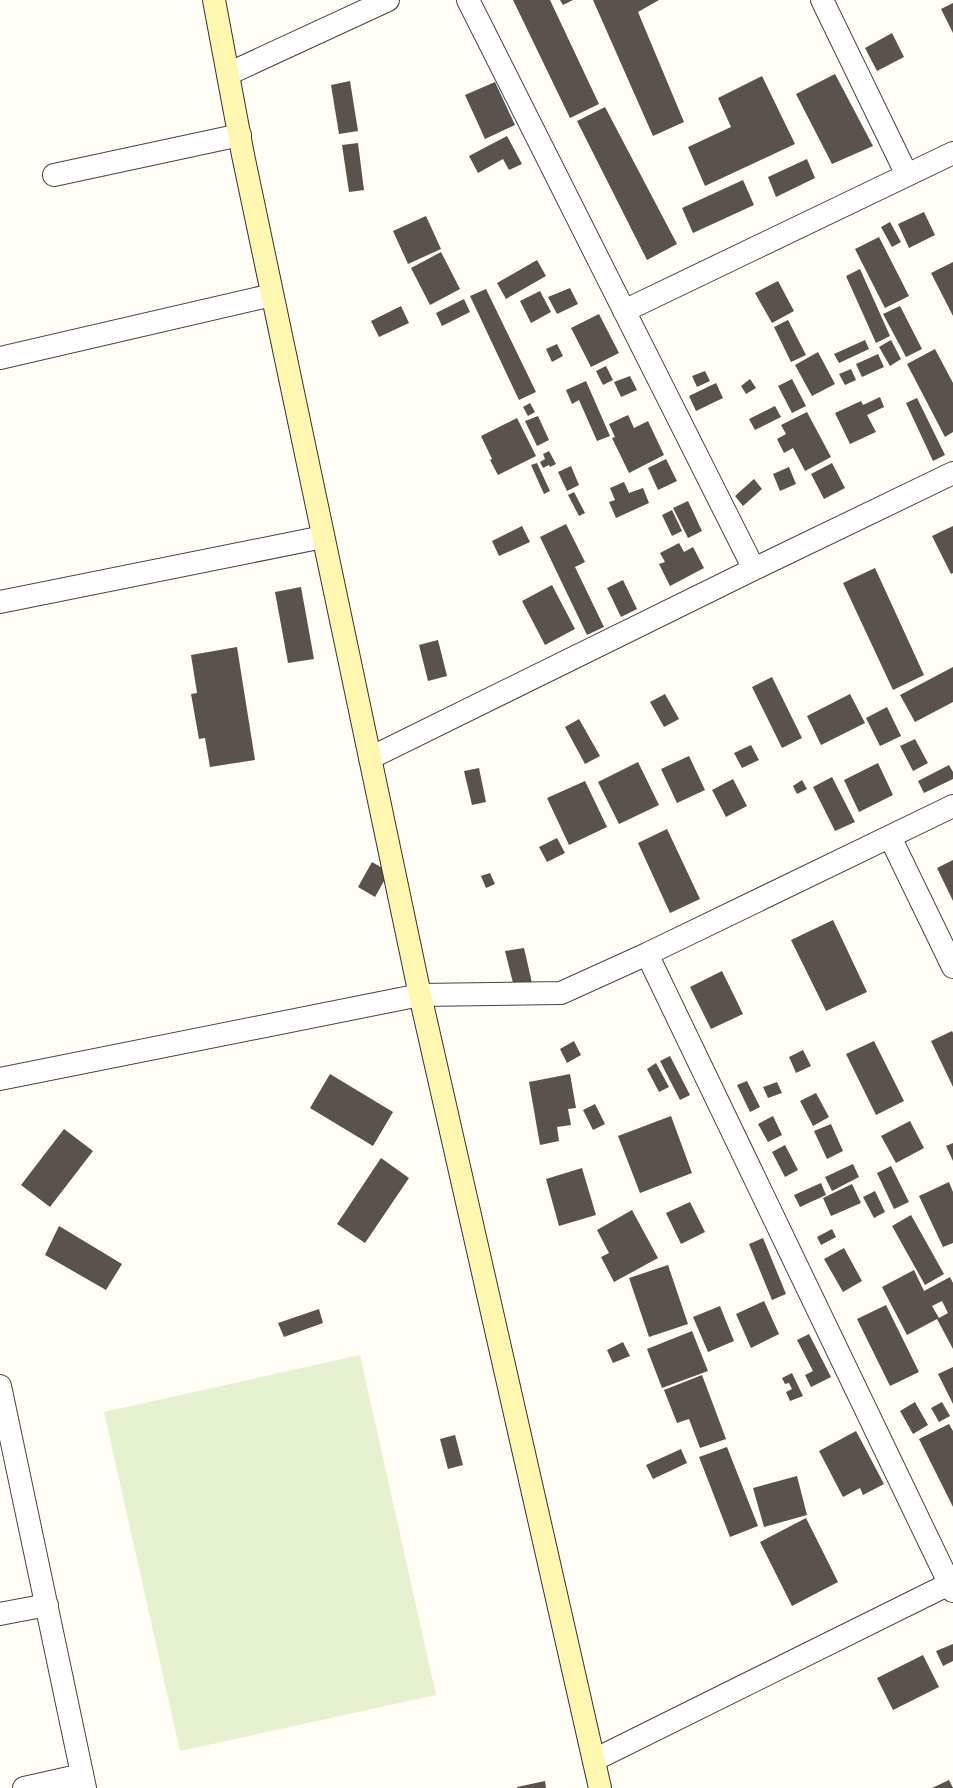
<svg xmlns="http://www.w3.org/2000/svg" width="953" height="1788" viewBox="0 0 953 1788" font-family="'Zilla Slab',serif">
<rect width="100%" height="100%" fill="#fffdf5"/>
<path fill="#e6f2cf" d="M360,1355L436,1695L180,1751L104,1412Z"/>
<path fill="#5a524d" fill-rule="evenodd" d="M513,0H550L599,104L570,118Z
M560,0H573L563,5Z
M593,0H659L638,12L684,122L653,136Z
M953,3V33L941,9Z
M892,33L904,57L877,71L865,48Z
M835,74L873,146L832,164L796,94Z
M762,76L795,144L705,186L688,147L731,127L718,98Z
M350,81L358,131L339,134L331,85Z
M495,82L515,125L485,139L465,95Z
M605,107L677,244L647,260L577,121Z
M507,136L522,164L509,170L503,159L478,173L469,156Z
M358,143L364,190L349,192L342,145Z
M807,159L815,178L776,197L768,177Z
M743,180L754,205L693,233L682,208Z
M924,212L935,235L909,248L898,224Z
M426,216L441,249L408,264L393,231Z
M890,222L901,242L892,247L881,227Z
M879,237L909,296L885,308L855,249Z
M441,252L460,289L430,305L411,268Z
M537,260L546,276L506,299L497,283Z
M953,262V316L931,273Z
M860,269L890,336L876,343L846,276Z
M778,281L794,311L772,323L755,293Z
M570,288L578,304L557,314L548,297Z
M486,289L536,392L519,400L470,296Z
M540,291L551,312L531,323L520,301Z
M464,299L470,312L442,326L436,313Z
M401,306L409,323L379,337L371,321Z
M900,306L922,349L906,357L883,314Z
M599,314L619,353L591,367L571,328Z
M788,320L806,355L791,362L774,327Z
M865,340L869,349L839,363L834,354Z
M891,340L901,359L890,366L879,347Z
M557,344L563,356L552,362L546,349Z
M935,349L953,383V432L945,437L907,364Z
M818,352L835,384L812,396L795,365Z
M878,354L884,367L862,377L856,364Z
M606,366L613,380L603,385L596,371Z
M851,369L856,380L845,385L839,374Z
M705,371L710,381L697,387L692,376Z
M630,376L637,390L621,397L614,382Z
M750,379L756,388L746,394L741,386Z
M792,379L806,406L792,413L778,386Z
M586,381L610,436L597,441L579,400L572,404L566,390Z
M716,383L723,398L696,411L689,396Z
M880,397L884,407L867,415L876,432L850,444L835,413L861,401L863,405Z
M917,398L945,455L933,461L906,403Z
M530,403L535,412L528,416L523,407Z
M775,406L781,417L755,430L749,419Z
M807,412L831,457L805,471L793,448L784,453L777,439L786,434L781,425Z
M628,415L634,428L648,421L664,455L629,473L612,438L615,437L609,424Z
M538,416L549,440L537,446L525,421Z
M517,418L536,456L498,475L490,460L492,459L481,436Z
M549,451L556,464L550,467L549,465L543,468L540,462L545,459L543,454Z
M666,459L677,481L658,490L648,468Z
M537,463L550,491L544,494L531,465Z
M832,463L845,488L824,499L811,474Z
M571,466L579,485L567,491L558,472Z
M789,467L796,484L780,491L773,474Z
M754,479L762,489L743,506L735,496Z
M624,482L629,493L643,488L649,503L616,518L609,502L615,500L610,488Z
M574,492L585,513L579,516L568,495Z
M688,501L702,531L688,538L673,508Z
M672,510L682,531L672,536L662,515Z
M566,524L585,562L575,567L604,627L587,635L540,537Z
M522,526L530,542L499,556L492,541Z
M953,526V573L951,574L932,536Z
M679,543L684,552L693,547L704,568L670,586L659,564L665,562L660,553Z
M875,568L924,675L893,690L843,583Z
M623,580L637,609L621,617L607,588Z
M552,585L575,629L545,645L522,601Z
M301,587L314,659L288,663L275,592Z
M438,640L447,676L428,681L419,645Z
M237,647L255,760L210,767L205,738L199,739L191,694L197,693L191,655Z
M953,667V702L915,722L900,695Z
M772,677L802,738L782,748L752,687Z
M665,694L679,719L664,727L650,702Z
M850,694L865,723L821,745L807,716Z
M887,707L901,736L880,746L866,718Z
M579,719L600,756L585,764L565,727Z
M915,739L928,763L913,771L900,746Z
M751,745L759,760L742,768L734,753Z
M689,756L705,790L677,803L661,769Z
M638,762L659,805L619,824L598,782Z
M878,763L893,795L859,812L844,780Z
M949,765L953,772V779L924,793L918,781Z
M479,768L486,802L472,805L464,771Z
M832,777L855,822L835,831L813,787Z
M733,779L747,806L726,817L712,790Z
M802,780L807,789L797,794L793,786Z
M585,781L607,827L569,845L547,798Z
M667,829L700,899L670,913L638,843Z
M557,838L565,853L547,862L539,847Z
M953,860V901L937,868Z
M372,862L389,872L375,897L358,887Z
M490,873L495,884L486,888L481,876Z
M833,920L867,992L826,1011L791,940Z
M524,948L532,983L514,987L505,951Z
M722,971L743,1014L711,1029L690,987Z
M952,1031L953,1033V1087L931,1041Z
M574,1041L581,1055L567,1063L560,1049Z
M874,1041L904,1101L876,1115L846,1054Z
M803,1050L811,1066L796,1073L789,1057Z
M670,1056L690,1095L680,1100L660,1061Z
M656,1063L669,1087L659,1092L647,1069Z
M330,1074L393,1112L373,1146L310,1108Z
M570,1074L576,1108L568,1109L571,1125L557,1127L559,1141L540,1145L529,1082Z
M747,1081L760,1107L750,1112L737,1085Z
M777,1082L782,1093L768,1098L763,1087Z
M816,1093L829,1117L813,1126L800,1101Z
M595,1104L605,1124L593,1130L583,1110Z
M671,1116L692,1173L640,1193L618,1136Z
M773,1116L782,1135L768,1142L758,1124Z
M910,1121L924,1148L896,1163L881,1136Z
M831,1124L843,1151L827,1159L814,1131Z
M64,1129L93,1151L50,1207L21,1185Z
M953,1143V1161L946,1146Z
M785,1145L798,1170L785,1177L772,1152Z
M381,1158L409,1178L365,1243L337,1224Z
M853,1164L859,1177L832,1191L825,1177Z
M891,1166L909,1202L894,1209L877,1173Z
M582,1168L596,1215L559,1226L546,1179Z
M949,1182L953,1192V1243L943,1247L919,1196Z
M821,1183L826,1195L800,1207L794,1195Z
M852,1184L861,1203L831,1216L823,1198Z
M875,1191L885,1212L874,1218L863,1197Z
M690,1202L705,1232L681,1244L666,1213Z
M632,1210L658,1258L614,1282L601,1257L609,1253L597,1230Z
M911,1215L944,1274L925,1285L892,1226Z
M59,1226L122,1264L106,1290L45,1255Z
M832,1229L836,1237L821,1245L817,1237Z
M763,1238L786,1294L772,1300L749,1244Z
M844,1248L862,1281L843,1292L824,1259Z
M668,1265L688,1324L649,1337L629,1278Z
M914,1270L924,1291L950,1277L953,1283V1349L937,1319L907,1335L882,1287ZM942,1301L948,1313L939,1318L932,1306Z
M764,1301L779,1334L751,1348L736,1314Z
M886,1305L919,1372L890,1386L857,1319Z
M720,1306L734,1341L708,1352L693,1317Z
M319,1309L323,1323L284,1337L278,1323Z
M692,1331L708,1371L662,1388L647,1349Z
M809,1334L831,1377L811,1387L805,1375L813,1371L797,1340Z
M623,1342L630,1356L613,1363L607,1350Z
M953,1367V1404L938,1374Z
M792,1373L803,1396L790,1401L786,1392L792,1389L789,1383L785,1384L782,1378Z
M702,1375L726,1439L700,1448L689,1419L677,1423L664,1390Z
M915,1402L928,1425L913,1434L900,1411Z
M942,1402L950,1416L939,1422L931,1408Z
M949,1424L953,1431V1507L919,1439Z
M856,1431L884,1484L863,1495L860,1488L843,1497L819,1451Z
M455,1435L463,1465L448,1469L440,1439Z
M727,1447L758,1526L730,1537L699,1457Z
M681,1449L687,1463L653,1479L646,1465Z
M797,1476L807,1515L764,1527L753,1488Z
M806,1518L838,1582L792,1606L760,1542Z
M953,1644V1661L943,1666L936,1651Z
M923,1655L939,1687L893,1710L877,1678Z
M949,1780L953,1788H932Z
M545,1781L546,1788H517V1787Z"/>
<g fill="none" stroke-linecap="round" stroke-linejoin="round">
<defs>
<path id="street" d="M468,0L754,569
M822,0L907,175
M228,74L388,0
M54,175L240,135
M624,311L953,153
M0,358L272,295
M0,602L323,537
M370,758L754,569L953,473
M890,837L953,967
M647,954L953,1591
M0,1079L420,995L561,993L647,954L953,806
M0,1386L85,1788
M0,1614L47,1605
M594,1760L953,1582
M24,1788L82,1775"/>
<path id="secondary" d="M214,0L243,155L420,995L600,1788"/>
</defs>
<use href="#street" stroke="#444" stroke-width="24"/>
<use href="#secondary" stroke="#333" stroke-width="24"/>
<use href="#street" stroke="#fff" stroke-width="22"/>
<use href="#secondary" stroke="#fff6b0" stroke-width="22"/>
</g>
</svg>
